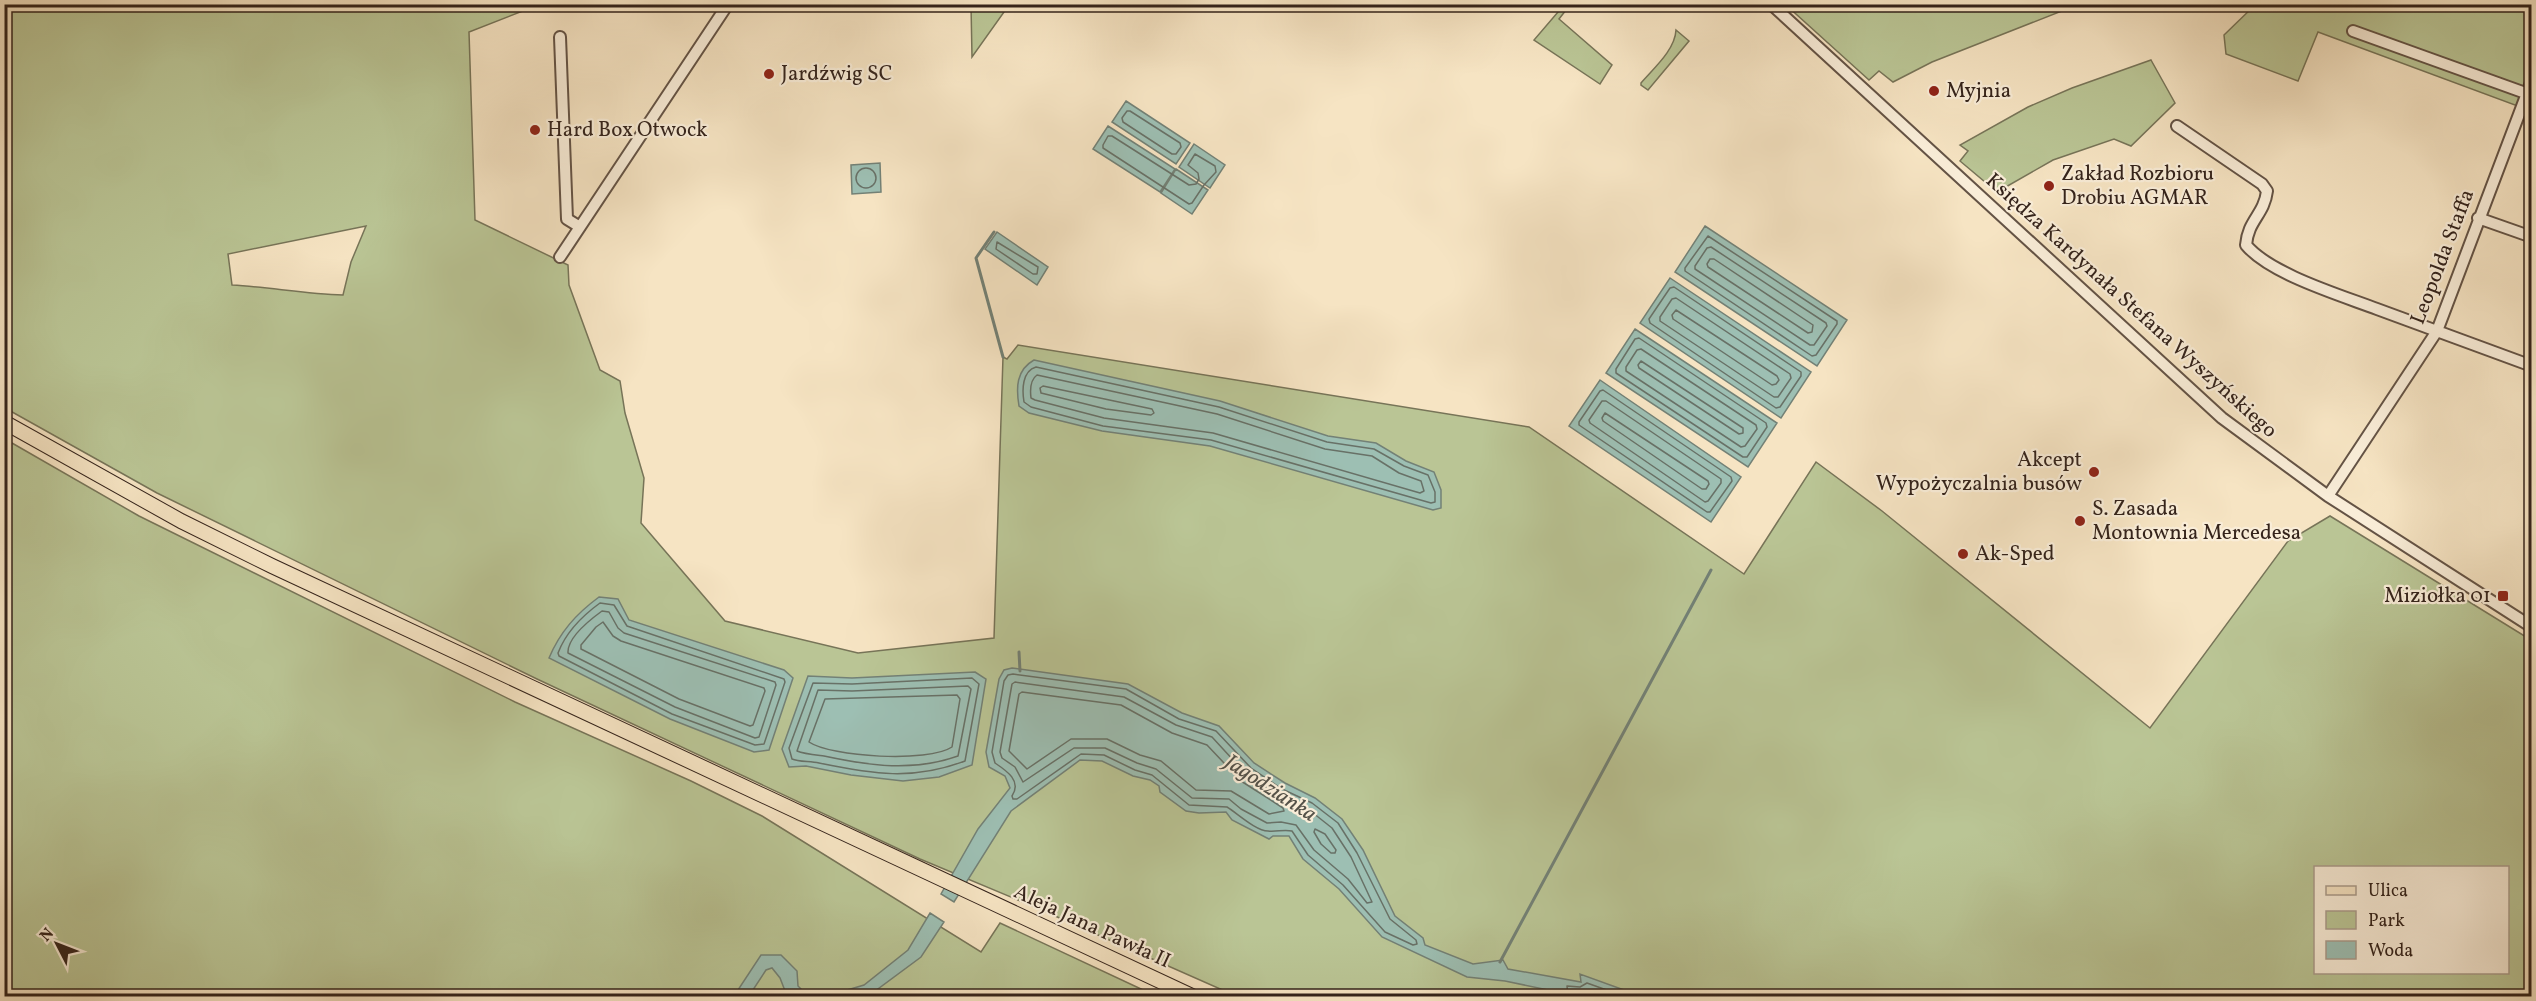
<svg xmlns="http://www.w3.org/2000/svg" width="2536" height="1001" viewBox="0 0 2536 1001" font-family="Vollkorn,serif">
<rect width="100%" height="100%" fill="#f6e4c3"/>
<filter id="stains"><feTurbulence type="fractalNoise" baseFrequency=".00333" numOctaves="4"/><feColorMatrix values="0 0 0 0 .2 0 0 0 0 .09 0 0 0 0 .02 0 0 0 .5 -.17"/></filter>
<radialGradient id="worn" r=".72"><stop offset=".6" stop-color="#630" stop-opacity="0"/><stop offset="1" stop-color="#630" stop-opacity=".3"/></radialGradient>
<path fill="#bac595" stroke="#777458" stroke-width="1.5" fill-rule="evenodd" d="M1844,4H2077V5L1932,62L1893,82L1879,71L1869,80L1786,5H1808L1825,10Z
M5,5H538L469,32L475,220L568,265L569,285L600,370L620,381L625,413L644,478L641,523L725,621L858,653L994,638L1003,357L1007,359L1018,345L1529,427L1744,574L1816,462L1882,511L2150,728L2288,541L2330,516L2531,640V996H1236L1037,908L920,859L537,679L157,493L5,408ZM366,226L351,262L343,295C305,294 269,287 232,285L228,254ZM2316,868H2508V972H2316Z
M971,5H1009L972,57Z
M1564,5H1570L1559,19L1612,65L1600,84L1534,40Z
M2255,5H2531V111L2318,32L2298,81L2226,54L2224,35Z
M1676,30L1689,41L1648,90L1641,85V83C1654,68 1675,50 1676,30Z
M2151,60L2175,103L2131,146L2114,139L2053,160L1997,192L1960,161L1968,151L1960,145L2028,107L2072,88Z
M5,439L139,516L515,702L691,781L762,816L981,952L1000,923L1156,996H5Z"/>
<path fill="#9dbfb3" stroke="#738176" stroke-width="1.5" d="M1126,101L1190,143L1176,164L1112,122Z
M1108,126L1175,169L1160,192L1093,149Z
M1194,144L1225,165L1210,188L1179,167Z
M880,163L881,192L852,194L851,165Z
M1176,169L1208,190L1192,214L1161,193Z
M1705,226L1847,320L1817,366L1675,272Z
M997,232L1048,267L1037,285L985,249Z
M1670,278L1811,372L1781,418L1640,323Z
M1635,329L1777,423L1748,467L1606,373Z
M1034,360L1220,401L1328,436L1376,443L1406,461L1434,472L1441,490V508L1433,510L1210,446L1102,431L1029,413L1019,406C1016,388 1016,370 1034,360Z
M1600,380L1741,477L1711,522L1569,426Z
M599,597L618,599L629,620L784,670L793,678L769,750L754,752L670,719L549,658C560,632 576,614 599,597Z
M1012,668L1128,684L1182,713L1219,726L1254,763L1285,783L1315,798L1342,819L1363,850L1395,916L1423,938L1425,945L1473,964L1503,960L1508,969L1581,982L1580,974L1624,990L1622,996H1577L1505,981L1467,977L1382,937L1339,889L1303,859L1289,836H1273L1269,839L1232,820L1226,812L1199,813L1186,811L1160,792L1159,786L1150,780L1133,776L1102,761L1080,760L1011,811L954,902L941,894L978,829L1010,788L1005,776L989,767L986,752L999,679L1004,670Z
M975,672L986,679L972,765L939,777L903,781L851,775L806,766L789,767L782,749L808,676L852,678Z
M930,913L944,922L921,957L871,994L864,996H827L864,985L908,950Z
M761,955H781L797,971L798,986L808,996H787L780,978L772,968L766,970L749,996H734Z"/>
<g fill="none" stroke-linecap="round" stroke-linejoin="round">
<path stroke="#687167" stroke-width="1.5" d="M1127,111H1130L1180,143L1181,147L1176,154H1172L1123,122L1122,118Z
M1108,136H1112L1189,185L1196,184L1199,179L1198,173L1188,165L1195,154L1215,166L1216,172L1204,185L1192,203L1189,204L1103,148V145Z
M856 178a10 10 0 1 1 20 0a10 10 0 1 1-20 0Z
M1708,236L1837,321V324L1816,355L1812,356L1685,271V268Z
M997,242L1038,267L1037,274H1033L996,249Z
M1711,247L1826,323L1827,326L1814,345H1810L1695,269V266L1707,248Z
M1710,259H1714L1813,325L1812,332L1808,333L1708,267L1707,264Z
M1674,287L1801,372V376L1780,407L1776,408L1650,323L1649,319L1670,288Z
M1676,298L1790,374L1791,378L1778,397H1774L1660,321V317L1672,299Z
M1676,310L1777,376L1779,380L1776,384L1772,385L1673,319L1672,315Z
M1639,338L1766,423L1767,427L1747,457H1743L1616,373V369L1635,339Z
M1641,349L1756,425L1757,429L1745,446L1741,447L1626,371V367L1637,350Z
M1641,361L1743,428V433L1739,434L1639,368L1638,365Z
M1036,367L1219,407L1327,442L1374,449L1404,466L1428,475L1435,492V502L1431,503L1211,440L1103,426L1031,407L1024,402C1022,390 1022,371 1036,367Z
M1037,375L1217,414L1325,449L1372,456L1399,473L1421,481L1424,491L1420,493L1213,433L1104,418L1035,400L1031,398C1030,390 1030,380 1037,375Z
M1043,386L1152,409L1154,413L1151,415L1106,409L1041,393L1040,388Z
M1603,390L1731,477L1732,481L1710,512H1707L1579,425V422L1600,391Z
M1602,401H1606L1721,479V483L1708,501L1705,502L1590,423L1589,420Z
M1605,413L1708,481L1709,484L1706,489H1702L1603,421L1602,418Z
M600,603L614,605L627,626L784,679L785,682L764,744L755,745L672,714L559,656L558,653C566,632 582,616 600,603Z
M602,611L609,612L618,628L624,633L775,682L776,685L759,737L755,738L675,707L568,653C567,638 591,619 602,611Z
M603,622L613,636L621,641L764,688L765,691L753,725L750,726L679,699L581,649V645L596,627Z
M1013,674L1126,689L1179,719L1216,731L1251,768L1282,789L1312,803L1338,823L1357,853L1390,919L1416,940L1417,944L1413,945L1385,932L1343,885L1308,855L1292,831C1284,829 1277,832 1268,831C1256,831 1237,813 1227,807L1189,805L1152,775L1135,770L1104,755L1081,754L1017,799H1013L1012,796C1022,781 1007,771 995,763L992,752L1004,681L1008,675Z
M972,678L979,684L965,761C912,781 873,774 819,763C810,761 799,762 792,759L789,748L813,683L852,684Z
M1015,682L1124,697L1176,725L1212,737L1246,774L1279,795L1308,809L1332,828L1351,857L1372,902L1367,903L1348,879L1314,850L1296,825L1281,822L1267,823L1241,809L1229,799L1192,798L1156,769L1137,763L1105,748H1074L1023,782L1015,767L1002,758L1000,752L1012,684Z
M968,686L971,689L958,756C913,772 871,766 824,756C816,755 804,754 797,751L818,690L852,691Z
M1022,692L1121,705L1172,733L1207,745L1241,781L1283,808L1284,811L1269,814L1231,791L1196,790L1161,761L1140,755L1107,739H1071L1027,769L1009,751L1019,694Z
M957,695L960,699L952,747C928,763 831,757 809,742L825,699Z
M1315,829L1325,834L1336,850L1335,853H1331L1321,844L1314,832Z
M1568,996L1567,986L1580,987L1587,983L1615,993L1617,996"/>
<path stroke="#738176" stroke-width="3" d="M994,232L976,258L1003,357
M1019,652L1020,671
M1500,962L1711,570"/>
<defs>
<path id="minor" d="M1771,4L2222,418L2328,496L2532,627
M2353,31L2531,95
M560,37L567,219L580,227
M2177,126L2262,184L2267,191C2264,215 2248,220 2246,245C2270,274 2340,295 2377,309C2428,328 2480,347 2532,366
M2478,218L2532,237
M560,257L728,4
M2328,496L2437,331L2532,80"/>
<path id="major" d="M4,422L181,521L272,566L1192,996"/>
</defs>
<use href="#minor" stroke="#645345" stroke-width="14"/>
<use href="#major" stroke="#34231b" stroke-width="16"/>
<use href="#minor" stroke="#f9edd8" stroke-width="10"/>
<use href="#major" stroke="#f6e4c3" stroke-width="14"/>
</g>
<g fill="#8f2418" stroke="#f9edd8" stroke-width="2">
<circle cx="769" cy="74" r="6"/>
<circle cx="1934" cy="91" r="6"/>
<circle cx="535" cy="130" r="6"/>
<circle cx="2049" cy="186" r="6"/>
<circle cx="2094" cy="472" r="6"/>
<circle cx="2080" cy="521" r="6"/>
<circle cx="1963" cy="554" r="6"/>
<rect x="2497" y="590" width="12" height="12" rx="3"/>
</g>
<g text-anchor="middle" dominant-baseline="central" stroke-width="4.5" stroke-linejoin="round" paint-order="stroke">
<g font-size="21" fill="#34231b" stroke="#f9edd8" text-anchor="start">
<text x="781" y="74">Jardźwig SC</text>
<text x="1946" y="91">Myjnia</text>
<text x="547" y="130">Hard Box Otwock</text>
<text x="2061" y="174">Zakład Rozbioru<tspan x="2061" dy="24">Drobiu AGMAR</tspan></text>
<text x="2082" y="460" text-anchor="end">Akcept<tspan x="2082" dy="24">Wypożyczalnia busów</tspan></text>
<text x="2092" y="509">S. Zasada<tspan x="2092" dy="24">Montownia Mercedesa</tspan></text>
<text x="1975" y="554">Ak-Sped</text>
<text x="2491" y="596" text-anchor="end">Miziołka 01</text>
</g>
<g font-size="21" fill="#34231b" stroke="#f9edd8">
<text transform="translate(2443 257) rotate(-69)">Leopolda Staffa</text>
<text transform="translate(2131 306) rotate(42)">Księdza Kardynała Stefana Wyszyńskiego</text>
<text transform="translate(1092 927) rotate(25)">Aleja Jana Pawła II</text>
</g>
<g font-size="22" font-style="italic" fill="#545249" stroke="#f9edd8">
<text transform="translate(1270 789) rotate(33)">Jagodzianka</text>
</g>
</g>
<rect width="2536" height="1001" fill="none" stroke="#f6e4c3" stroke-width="24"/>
<rect x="6" y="6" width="2524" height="989" fill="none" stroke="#34231b" stroke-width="3"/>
<rect x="12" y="12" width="2512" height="977" fill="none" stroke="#34231b" stroke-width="1.5"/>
<rect x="2314" y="866" width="195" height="108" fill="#f9edd8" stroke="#aa9c8c" stroke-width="1.5"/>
<rect x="2326" y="886" width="30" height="9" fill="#f6e4c3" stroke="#aa9c8c" stroke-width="1.5"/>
<text x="2368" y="896" font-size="18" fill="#34231b">Ulica</text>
<rect x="2326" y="911" width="30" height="18" fill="#bac595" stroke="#aa9c8c" stroke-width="1.5"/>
<text x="2368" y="926" font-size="18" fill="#34231b">Park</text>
<rect x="2326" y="941" width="30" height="18" fill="#9dbfb3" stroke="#aa9c8c" stroke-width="1.5"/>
<text x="2368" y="956" font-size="18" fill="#34231b">Woda</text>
<g transform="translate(57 944) rotate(312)" stroke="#f9edd8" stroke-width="4.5" paint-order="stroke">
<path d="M0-4.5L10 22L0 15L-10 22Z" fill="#34231b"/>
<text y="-9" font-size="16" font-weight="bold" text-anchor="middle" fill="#34231b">N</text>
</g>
<rect width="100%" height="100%" filter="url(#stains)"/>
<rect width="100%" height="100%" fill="url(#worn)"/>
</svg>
